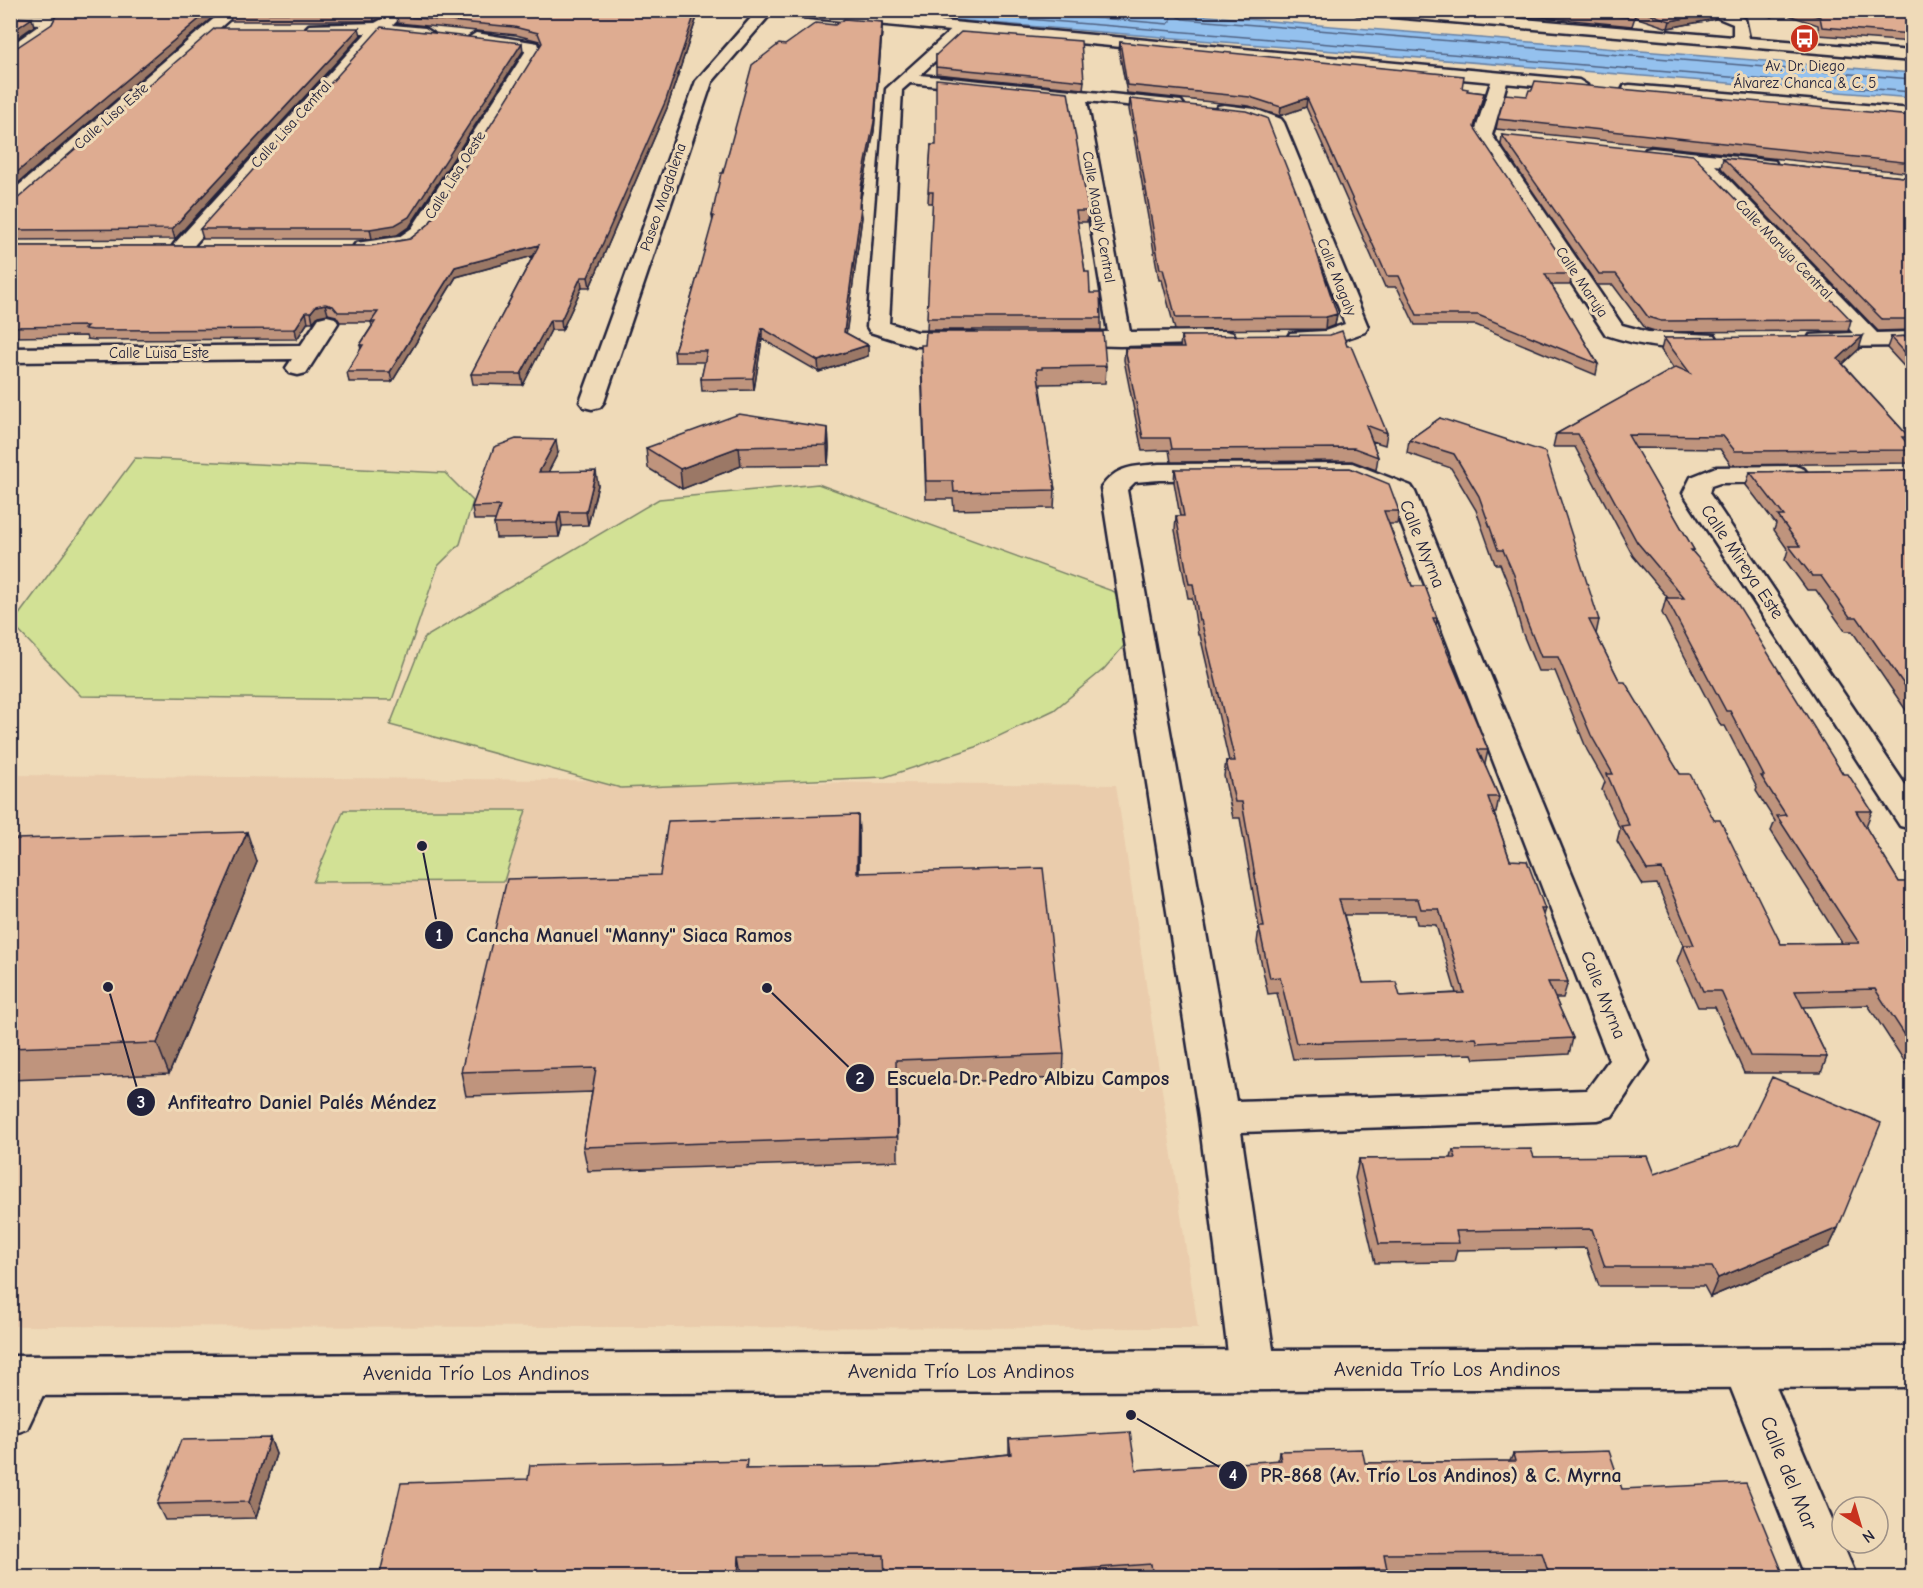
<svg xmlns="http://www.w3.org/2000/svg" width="1923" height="1588" viewBox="0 0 1923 1588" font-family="'Comic Neue',sans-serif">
<rect width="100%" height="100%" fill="#efdab8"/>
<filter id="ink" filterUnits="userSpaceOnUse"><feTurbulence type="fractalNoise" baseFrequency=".0167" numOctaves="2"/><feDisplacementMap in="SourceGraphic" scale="12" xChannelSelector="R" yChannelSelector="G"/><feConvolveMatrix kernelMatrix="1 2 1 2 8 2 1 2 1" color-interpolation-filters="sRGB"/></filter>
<g filter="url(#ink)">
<path fill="#eaccac" d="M11,775L1116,785L1198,1328L11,1326Z"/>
<path fill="#d2e195" stroke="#7a8268" stroke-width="1.5" d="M135,458L445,473L473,501L460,544L438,566L392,700L81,696L12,624Z
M818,484L1115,592L1128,641L1104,669L1054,710L976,747L885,777L621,788L390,725L424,638L659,499Z
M344,810H526L504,881L313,882Z"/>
<path fill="#94c1ee" stroke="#6681a6" stroke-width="1.5" d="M844,11H1147L1912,73V98Z"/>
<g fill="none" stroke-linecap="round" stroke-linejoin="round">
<path stroke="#506283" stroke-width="1.5" d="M917,10L1912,92
M1009,10L1168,24L1171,21L1169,10
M1176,10L1178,17L1183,19L1912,79"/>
<defs>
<path id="street" d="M224,10H240L17,207L10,209V193Z
M758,10H774L712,82L604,402L600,407L592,409L584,407L580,402L696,81Z
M1350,10H1417L1733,37V24L1699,10H1722L1745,19L1749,38L1912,51V61L1357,14Z
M10,14L50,15L58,20L53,30L10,59V46L41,24L10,23Z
M390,15L398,20L393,25L425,28L433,33L425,38L382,33L189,251H175L172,247L175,243L366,33H314L309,31L306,28L309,25L375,23Z
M962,23L970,28L967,31L920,75L1181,101L1184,105L1181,109L1175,110L1087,101L1130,332L1225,331L1233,333L1236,338L1233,343L1120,346L1050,344L1047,339L1050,334L1058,332H1108L1070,100L910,83L902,90L889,323L917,332H970L978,334L981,339L978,344L970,346H915L870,332L867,327L886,89L957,25Z
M476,33L538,43L541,52L426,236C408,249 378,257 356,251L353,247L356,243L399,237L412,228L525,52V50L471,41L468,38Z
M1500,74L1508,79L1492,135L1622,325L1648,332L1715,335L1718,340L1715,345C1681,353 1639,346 1606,335L1474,135L1492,79Z
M1224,105L1255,109L1281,119L1284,123L1368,327L1365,332C1340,341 1317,349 1290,343L1287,338L1290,333L1325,331L1345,324L1268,126L1246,118L1218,114L1215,110L1218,106Z
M1652,148L1775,161L1777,165L1775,169L1768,171L1715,165L1877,333L1912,332V346L1818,347L1810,345L1807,340L1810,335L1853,333L1692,163L1646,157L1643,153L1646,149Z
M327,316L335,318L338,323L306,373L298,375L290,373L286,368L292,359L10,362V348L301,345L319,318Z
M1352,463L1411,486L1415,492L1649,1061L1612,1116L1598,1120L1241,1132L1276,1370L1269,1384L1253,1390L1237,1384L1230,1370L1199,1117L1101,488C1117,465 1133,467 1159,464ZM1348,479L1391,497L1609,1060L1587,1090L1236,1101L1127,490L1135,482L1159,480Z
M1795,466L1804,469L1808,474L1804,479L1795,482L1720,483L1711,486L1709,493L1912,795V829L1900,826L1683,493L1691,477L1716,467Z
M1746,1348L1762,1354L1857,1578H1806L1723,1368L1730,1354Z
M29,1356L45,1362L52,1376L27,1429L10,1435V1366L13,1362Z"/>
<path id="secondary" d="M762,10H823L1579,80L1587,85L1579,90L769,14Z
M1630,85L1912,109V119L1624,94L1622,90L1624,86Z
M1912,1347V1387L10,1396V1356Z"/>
</defs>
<use href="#street" stroke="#22223b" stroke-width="5"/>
<use href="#secondary" stroke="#22223b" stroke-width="5"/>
<use href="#street" fill="#efdab8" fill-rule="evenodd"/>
<use href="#secondary" fill="#efdab8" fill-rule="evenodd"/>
</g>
<path fill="#bf947d" stroke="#22223b" stroke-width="1.5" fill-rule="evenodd" d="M10,10H221L10,190L52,24L56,16L51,13L10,12Z
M231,10H697L698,14L667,108L590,287H582L562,330H551L523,385L473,384L471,374L533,256L456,277L392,382H349L347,372L361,350L360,345L372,326L371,322H340L336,316L328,314L318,316L313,322H308L297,339L96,340L87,339L86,336L10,337V246H370L410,239L429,224L541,46L539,41L516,35L398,23L397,17L391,13L374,21H231L230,13L232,11Z
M1472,10H1715L1717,12L1715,19L1668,28L1635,17L1632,26Z
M1731,10H1912V42L1819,35L1818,25L1785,14L1771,17L1760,13L1747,15Z
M882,22V31L874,131L861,197L860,207L862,217L846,333L868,345V356L819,372L762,339L754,390L702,391L701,379L705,362H675L674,351L689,306L713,223L712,216L723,173L785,45L835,25Z
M361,35L175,239L10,240V201L16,200Z
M1120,42L1462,88L1467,91L1484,93L1482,102L1474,128L1572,274L1570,285H1551L1598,364L1596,375L1476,325H1415L1397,287H1385L1306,107L1280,116L1249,106L1127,93L1119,51Z
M523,51L410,226L397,235L372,239H203L200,229Z
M936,55L1084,81L1083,89L936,74Z
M1527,96L1912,116V173L1496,129L1498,119Z
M1130,99L1337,314L1335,325L1325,329L1175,330L1162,280H1159L1129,109Z
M1502,135L1851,320L1848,331L1658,332L1645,328L1613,285H1597L1501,145Z
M931,145L1088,208L1087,222H1077L1085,272L1090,293L1101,318V330H927L933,203H928Z
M1723,158L1912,178V330L1878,331L1721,168Z
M1181,336L1347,346L1387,433L1385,445L1372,441L1378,457L1376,470L1352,461L1171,462L1169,450L1142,451L1124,360L1125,348H1180Z
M1912,336V375L1887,348L1891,337Z
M1664,338L1859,349L1843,364L1909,437L1907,444L1912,450L1908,463L1731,465L1720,449L1635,448L1694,550L1693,552L1843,774L1872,811L1866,826H1865L1899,882H1912V1073L1868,1005L1803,1007L1827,1057L1821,1073H1744L1715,1007H1698L1677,961L1683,945L1657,884L1643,885L1617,841L1620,829L1602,790L1605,782L1587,750L1555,671H1538L1522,632L1510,589L1500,564H1495L1476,510L1451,468L1407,453L1409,440L1440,418L1599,620L1596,634L1620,682L1680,774L1714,820L1781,944L1842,943L1771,831L1775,821L1756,791L1757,788L1725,726H1721L1662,613L1666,598H1668L1633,556L1575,447H1553L1556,434L1674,369L1661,350Z
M921,362L1106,366L1105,383L1041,384V386H1039L1055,490L1054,508L954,510L953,499H926Z
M828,428L829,448L828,465L741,466L682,489L648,468L646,448Z
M558,453L548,472L598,485L588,525L562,526L559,537L496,538L494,524L496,520H474L472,507Z
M1175,469L1399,511L1397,524H1389L1412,586L1437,618L1436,625L1488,750L1485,764L1499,797L1496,813H1494L1510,860L1545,909L1543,915L1568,982L1563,998H1555L1573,1038L1569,1054L1474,1059L1472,1054L1293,1059L1277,993L1268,994L1257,943L1259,927L1240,818H1233L1224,776L1226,761H1229L1200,635H1198L1192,598H1188L1175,530L1176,516H1180L1174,482ZM1344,915H1415L1417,924L1436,925L1456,993L1400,996L1363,983Z
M1912,470V719L1852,631H1845L1816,590H1807L1785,560L1788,550L1774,530L1776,524L1746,485L1750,472Z
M858,815L859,838V873L1064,1054L1063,1078L897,1084L898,1161L588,1171L583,1147L592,1092L466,1096L461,1072L660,875Z
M10,848L257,862L169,1074L10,1080Z
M1453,1150L1534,1157L1654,1174L1838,1228L1829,1247L1710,1297L1704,1286H1599L1586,1248L1457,1250L1454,1262L1375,1263L1355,1178L1359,1159L1451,1158Z
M270,1438L276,1454L256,1518L165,1520L157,1504Z
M1009,1439L1136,1470L1278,1461L1279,1451L1365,1463L1510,1461L1513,1454L1622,1489L1785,1578H1538L1536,1570L1386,1571L1384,1578H885V1572L742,1573L741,1578H379L748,1469L878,1467L1009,1454Z"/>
<path fill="#9b7866" stroke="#22223b" stroke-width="1.5" d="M210,10H221L10,190V178Z
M379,10H391V13L374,21L373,13Z
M696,10H697L698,14L667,108L590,287L588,277Z
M1749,10H1760V13L1747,15Z
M1773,10H1786L1785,14L1771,17Z
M1717,12L1715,19L1668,28L1670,21Z
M32,18L34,26L10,43V33Z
M882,22V31L874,131L861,197L859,217V207Z
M359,28L361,35L175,239L172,229Z
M522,43L523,51L410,226L397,235L372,239L370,229Z
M1484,93L1482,102L1472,136L1474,127Z
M1307,98L1306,107L1280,116L1281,107Z
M861,207L862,217L845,343L844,332Z
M539,245L540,254L456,277L392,382L390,372L455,267Z
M581,277L582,287L562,330L561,320Z
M325,304L328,314L318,316L313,322L311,312L316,306Z
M306,312L308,322L297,339L295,329Z
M1337,314L1335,325L1325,329L1326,317Z
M550,320L551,330L523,385L521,374Z
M762,328V339L754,390L753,378Z
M1863,336L1859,349L1834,372L1838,359Z
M868,345V356L819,372L818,361Z
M828,428L829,448L828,465L827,445Z
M556,440L558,453L541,486L539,472Z
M739,447L741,466L682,489L680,469Z
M596,471L598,485L588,525L586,512Z
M560,512L562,526L559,537L557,523Z
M858,815L859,838L858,897L857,873Z
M247,832L257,862L169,1074L157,1043Z
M1838,1228L1829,1247L1710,1297L1718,1278Z
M270,1438L276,1454L256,1518L249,1502Z
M739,1556L742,1573L741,1578H738Z"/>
<path fill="#deac91" stroke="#22223b" stroke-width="1.5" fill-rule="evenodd" d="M56,10H210L10,178V52L52,24L58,12Z
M232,10H379L373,13H230Z
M398,10H696L666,100L588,277H581L561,320H550L521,374H471L539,245L455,267L390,372H347L363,345H360L375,322H371L378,312H338L333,306L325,304L316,306L311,312H306L295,329L93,330L84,329L87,326L10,327V246H370L410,239L429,224L542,43L538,33L514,27L397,16Z
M1554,10H1636L1634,18Z
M1639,10H1715L1717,12L1670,21Z
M1799,10H1912V34L1822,27L1820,17Z
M10,17L32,18L10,33Z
M844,19L882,22L874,122L861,187L859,207H861L844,332L868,345L818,361L762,328L753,378L701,379L707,351H674L689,306L714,216H712L721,173H723L752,65L779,44L785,45L816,23L835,25Z
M381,27L522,43L409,217L395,225L370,229H200Z
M215,28H359L172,229L10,230V201L16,200Z
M961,32L1081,41L1084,81L936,67V55Z
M1120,42L1464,76L1462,88L1468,89L1467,91L1484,93L1474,127L1572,274H1545L1598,364L1478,315H1417L1399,276H1387L1307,98L1281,107L1250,97L1127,85Z
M936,79L1068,92L1088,208V211H1076L1085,272H1089L1090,293H1100L1101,318H927L933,192H928L931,145H936Z
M1535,81L1912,116V163L1498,119L1505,94L1527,96L1529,90H1532Z
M1130,99L1246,111L1267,118L1299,199L1337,314L1326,317L1176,318L1163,269H1160Z
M1502,135L1693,155L1851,320L1661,321L1648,317L1616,274H1599Z
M1723,158L1912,178V319H1882Z
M1342,331L1347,346H1351L1387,433L1366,425L1378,457L1354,448L1172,449L1170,438H1143L1125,348H1184L1181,336L1330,335Z
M926,332H1103L1106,366L1042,367V369H1037L1055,490L954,492L953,481H926L921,345H925Z
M1863,336L1838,359L1909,437H1902L1912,450L1735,451L1723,436L1628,435L1694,550H1691L1735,600L1843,774H1848L1872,811H1856L1899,882H1912V1046L1875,989L1795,991L1827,1057L1750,1056L1721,991H1703L1683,945H1694L1662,869L1647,870L1621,826L1629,825L1607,774H1613L1591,735L1558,657H1541L1525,617L1514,575L1503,550H1498L1479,496L1454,454L1409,440L1440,418L1545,452L1599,620H1589L1620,682H1625L1680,774H1690L1714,820H1720L1781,944L1859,943L1777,816L1786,815L1761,776H1764L1730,711H1726L1666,598H1684L1637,542L1578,434H1556L1676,367L1690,373L1664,338Z
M1912,336V360L1891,337Z
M739,414L828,428L827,445L739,447L680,469L646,448Z
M516,439L556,440L539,472L596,471L586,512H560L557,523L494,524L500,506L472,507L494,447Z
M1350,468L1389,484L1399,511H1384L1412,586H1425L1437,618H1433L1488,750H1478L1499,797H1488L1510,860L1527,861L1545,909H1541L1568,982H1548L1573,1038L1478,1043L1476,1038L1296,1043L1280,977L1270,978L1259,927H1264L1242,802H1235L1226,761H1235L1201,620H1199L1193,584H1189L1176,516H1184L1175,469ZM1339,899H1418L1421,909H1439L1464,993L1400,996L1396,982L1363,983Z
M1912,470V696L1857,617H1850L1821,576H1812L1789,546H1800L1778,516H1784L1750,472Z
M858,815L857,873L1043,868L1064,1054L896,1060L897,1137L583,1147L596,1068L461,1072L507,879L660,875L668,821Z
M247,832L157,1043L10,1048V848L16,839Z
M1772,1077L1881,1123L1838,1228L1718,1278L1712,1267H1605L1592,1229L1456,1231L1459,1243L1379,1244L1359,1159L1456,1158L1453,1150L1531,1149L1534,1157L1647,1156L1654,1174L1739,1145Z
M1130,1432L1136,1470L1281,1460L1279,1451L1362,1449L1365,1463L1515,1461L1513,1454L1609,1451L1622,1489L1746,1483L1785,1578H1668L1667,1575L1609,1578H1550L1542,1553L1384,1554L1387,1569L1279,1571L1280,1578H1153L1151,1564L1000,1575V1578H885L884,1555L739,1556L738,1578H627V1575L484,1578H379L401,1483L528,1479L530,1465L747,1460L746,1469L878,1467L1011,1454L1009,1439Z
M270,1438L249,1502L157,1504L181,1440Z"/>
</g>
<defs>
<symbol id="bus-disc" viewBox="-11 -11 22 22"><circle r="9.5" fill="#c8321e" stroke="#efdab8"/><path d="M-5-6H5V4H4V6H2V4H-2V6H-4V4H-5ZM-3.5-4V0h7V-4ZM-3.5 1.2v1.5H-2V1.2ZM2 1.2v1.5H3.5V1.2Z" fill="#fff"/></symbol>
</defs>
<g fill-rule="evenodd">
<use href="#bus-disc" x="1788" y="22" width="33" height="33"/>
</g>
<g text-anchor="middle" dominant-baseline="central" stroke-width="6" stroke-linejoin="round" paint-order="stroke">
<g font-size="15" fill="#22223b" stroke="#efdab8">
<text x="1805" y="66">Av. Dr. Diego<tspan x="1805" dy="17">Álvarez Chanca &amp; C. 5</tspan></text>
</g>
<g font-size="15" fill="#22223b" stroke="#efdab8">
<text transform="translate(111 116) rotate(-41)">Calle Lisa Este</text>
<text transform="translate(291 124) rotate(-48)">Calle Lisa Central</text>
<text transform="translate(455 175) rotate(-58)">Calle Lisa Oeste</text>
<text transform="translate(663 197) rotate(-71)">Paseo Magdalena</text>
<text transform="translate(1099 217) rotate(80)">Calle Magaly Central</text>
<text transform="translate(1784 249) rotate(46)">Calle Maruja Central</text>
<text transform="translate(1337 277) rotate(68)">Calle Magaly</text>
<text transform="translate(1582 282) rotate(56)">Calle Maruja</text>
<text x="159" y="353">Calle Luisa Este</text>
</g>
<g font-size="18" fill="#22223b" stroke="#efdab8">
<text transform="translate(1422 544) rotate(68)">Calle Myrna</text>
<text transform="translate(1742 562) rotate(56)">Calle Mireya Este</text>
<text transform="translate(1603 995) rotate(68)">Calle Myrna</text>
</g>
<g font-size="21" fill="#22223b" stroke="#efdab8">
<text x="1447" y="1369">Avenida Trío Los Andinos</text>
<text x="961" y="1371">Avenida Trío Los Andinos</text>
<text x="476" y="1373">Avenida Trío Los Andinos</text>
<text transform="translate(1789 1473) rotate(68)">Calle del Mar</text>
</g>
</g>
<path fill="none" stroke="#22223b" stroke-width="2" d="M422 846L439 935M767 988L860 1078M108 987L141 1102M1131 1415L1233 1475"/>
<g fill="#22223b" stroke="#efdab8" stroke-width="2">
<circle cx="422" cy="846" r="6"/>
<circle cx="767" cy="988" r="6"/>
<circle cx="108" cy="987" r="6"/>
<circle cx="1131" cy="1415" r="6"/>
<circle cx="439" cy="935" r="15"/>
<circle cx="860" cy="1078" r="15"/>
<circle cx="141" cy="1102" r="15"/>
<circle cx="1233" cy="1475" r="15"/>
</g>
<g font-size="18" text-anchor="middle" font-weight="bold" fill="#fff">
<text x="439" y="941">1</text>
<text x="860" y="1084">2</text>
<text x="141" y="1108">3</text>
<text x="1233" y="1481">4</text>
</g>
<g font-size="20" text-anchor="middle" font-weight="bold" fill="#22223b" stroke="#efdab8" stroke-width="6" stroke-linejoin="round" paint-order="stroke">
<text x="629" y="942">Cancha Manuel "Manny" Siaca Ramos</text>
<text x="1028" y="1085">Escuela Dr. Pedro Albizu Campos</text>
<text x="302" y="1109">Anfiteatro Daniel Palés Méndez</text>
<text x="1441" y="1482">PR-868 (Av. Trío Los Andinos) &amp; C. Myrna</text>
</g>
<rect width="1923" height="1588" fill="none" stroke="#efdab8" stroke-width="36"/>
<rect x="18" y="18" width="1887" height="1552" fill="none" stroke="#22223b" stroke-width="2" filter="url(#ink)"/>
<g transform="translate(1860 1525) rotate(143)"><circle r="28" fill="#efdab8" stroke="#9d9086" stroke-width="1.5"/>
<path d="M0-4.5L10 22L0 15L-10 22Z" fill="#c8321e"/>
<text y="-9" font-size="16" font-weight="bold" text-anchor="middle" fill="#22223b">N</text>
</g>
</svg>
